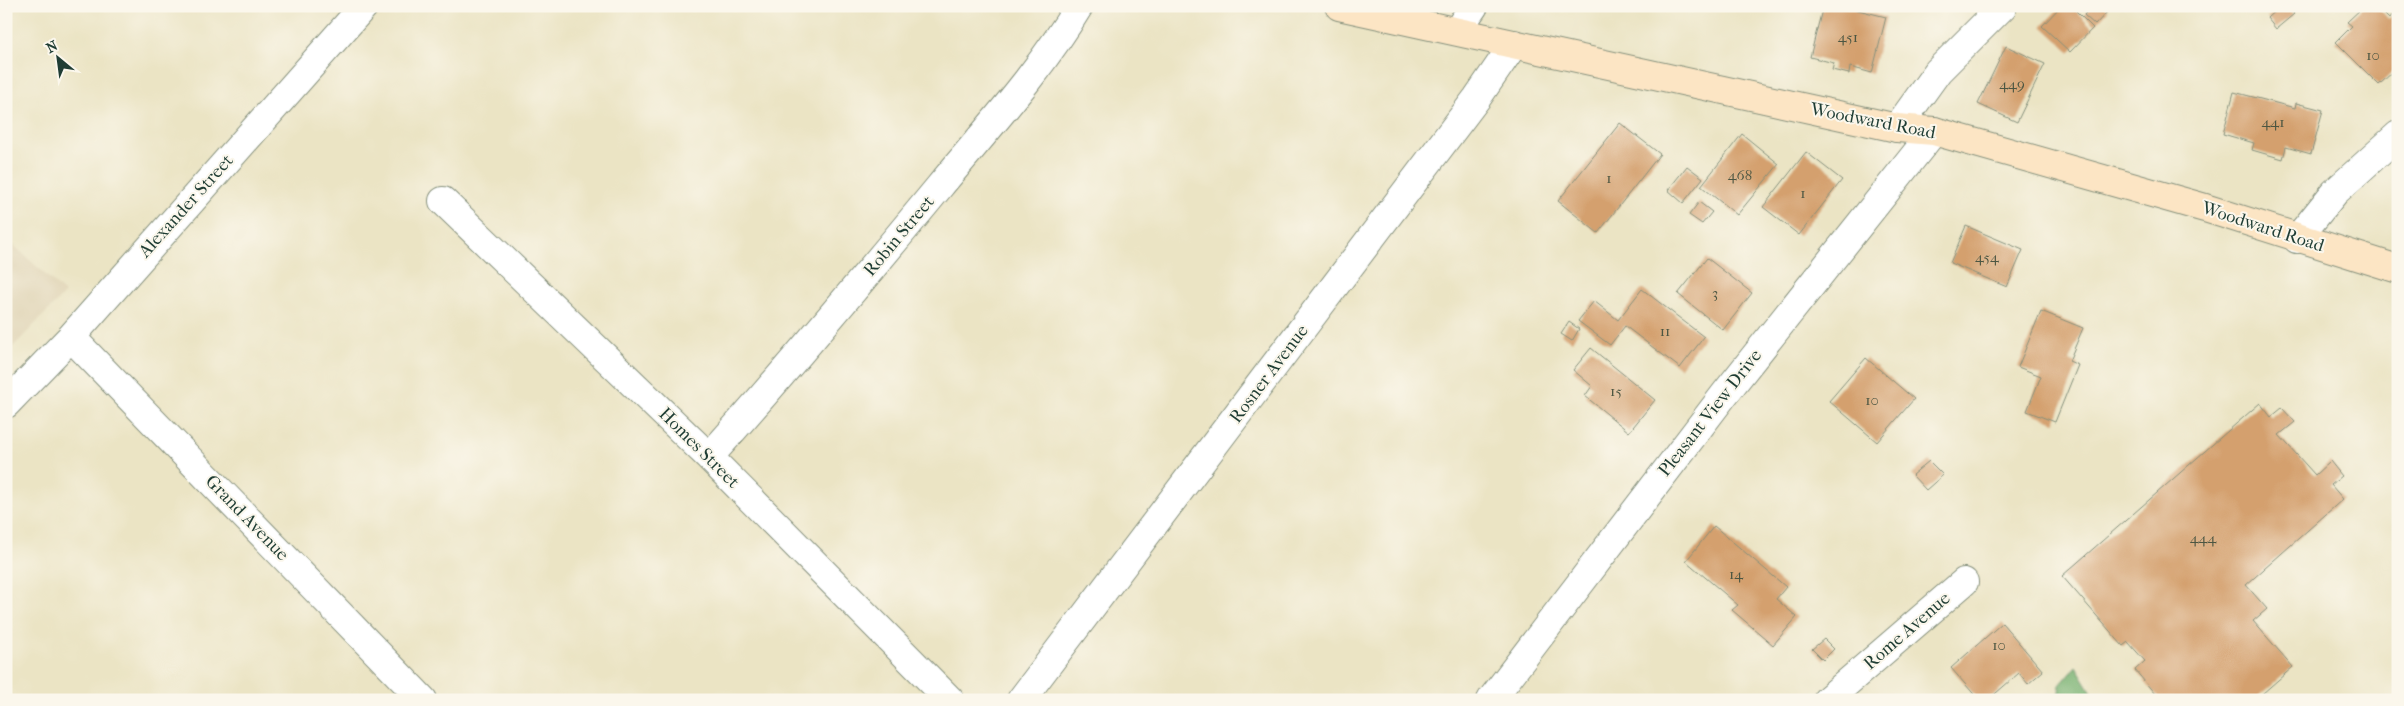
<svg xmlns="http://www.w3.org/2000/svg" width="2404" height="706" viewBox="0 0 2404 706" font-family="'IM FELL French Canon',serif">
<rect width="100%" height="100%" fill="#fbf7ec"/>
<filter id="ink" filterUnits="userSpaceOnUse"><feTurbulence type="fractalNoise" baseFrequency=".02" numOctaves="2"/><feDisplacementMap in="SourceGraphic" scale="10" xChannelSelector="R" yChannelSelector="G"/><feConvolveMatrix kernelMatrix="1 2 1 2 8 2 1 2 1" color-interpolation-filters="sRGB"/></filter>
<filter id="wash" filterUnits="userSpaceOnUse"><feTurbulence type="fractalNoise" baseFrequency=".0096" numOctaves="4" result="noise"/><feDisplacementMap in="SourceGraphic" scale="20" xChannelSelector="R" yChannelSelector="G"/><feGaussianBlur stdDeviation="1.12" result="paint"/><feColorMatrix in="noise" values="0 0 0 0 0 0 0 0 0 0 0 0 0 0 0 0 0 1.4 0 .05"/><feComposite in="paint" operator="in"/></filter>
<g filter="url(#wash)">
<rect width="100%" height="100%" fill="#ebe4c4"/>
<path fill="#e0d4b5" d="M6,238L65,293L6,354Z"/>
<path fill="#76b06e" stroke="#4a7651" d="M2076,666L2096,699L2054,700L2058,697L2060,685Z"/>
<g id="blocks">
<path fill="#d4a06e" d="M1823,6H1842L1886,17L1872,73L1850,67L1849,74L1832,70L1834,63L1810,57Z
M2061,6H2071L2093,28L2070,52L2042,26Z
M2092,6H2103L2108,11L2095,25L2084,15Z
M2280,6H2287L2294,14L2276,29L2267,18Z
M2364,6H2376L2389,19L2395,12L2390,6H2398V67L2379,85L2336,42L2352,26L2347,22Z
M2006,46L2045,64L2017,122L1978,104Z
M2234,92L2295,108L2296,103L2323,110L2311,154L2286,147L2283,159L2252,150L2254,143L2223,134Z
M1620,123L1660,154L1598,233L1558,201Z
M1742,134L1779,164L1737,215L1701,186Z
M1806,152L1842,180L1799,235L1763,207Z
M1687,166L1703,178L1683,203L1668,190Z
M1699,202L1712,212L1702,224L1689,215Z
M1966,226L2023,250L2007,287L1950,263Z
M1707,258L1752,293L1723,330L1678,294Z
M1642,289L1704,337L1680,368L1625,326L1610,345L1578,321L1594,301L1618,320Z
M2041,311L2083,328L2069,361L2078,365L2055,422L2027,411L2041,376L2018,367Z
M1569,322L1579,329L1572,341L1561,334Z
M1591,348L1655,400L1629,432L1585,396L1592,386L1573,370Z
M1866,358L1914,399L1877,442L1829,401Z
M2260,403L2271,417L2282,408L2295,422L2279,435L2315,475L2330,461L2342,476L2331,485L2343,499L2246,585L2267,609L2253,621L2293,667L2255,700H2160L2135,670L2145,661L2128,642L2123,646L2062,576Z
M1929,461L1943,475L1926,490L1912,475Z
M1714,526L1786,587L1776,599L1797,617L1773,645L1732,610L1738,605L1686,561Z
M2002,623L2043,671L2028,684L2019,673L1988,700H1979L1951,668Z
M1824,639L1834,649L1823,660L1812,649Z"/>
</g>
</g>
<g filter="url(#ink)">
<use href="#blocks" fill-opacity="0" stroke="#85907c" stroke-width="1"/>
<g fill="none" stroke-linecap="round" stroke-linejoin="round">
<defs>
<path id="street" d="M1457,31L1474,6
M1897,128L1938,71L2003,6
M443,201L709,457L950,700
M2297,239L2335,192L2398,135
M71,337L423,700
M6,404L71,337L364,6
M709,457C788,369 864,278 940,186C988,128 1040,71 1079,6
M1021,700L1477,98L1514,44
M1491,700L1724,395L1934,131
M1827,700L1964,582"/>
<path id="secondary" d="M1339,6L1897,128L1934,131L2205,208L2398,269"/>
</defs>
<use href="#street" stroke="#85907c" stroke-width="30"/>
<use href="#secondary" stroke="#85907c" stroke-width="30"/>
<use href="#street" stroke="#fff" stroke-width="28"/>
<use href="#secondary" stroke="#fce5c4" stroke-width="28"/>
</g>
</g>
<g text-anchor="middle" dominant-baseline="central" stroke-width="4" stroke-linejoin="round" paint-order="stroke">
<g font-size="15" fill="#4c5642">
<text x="1848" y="37">451</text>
<text x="2373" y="55">10</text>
<text x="2012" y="84">449</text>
<text x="2273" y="122">441</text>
<text x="1740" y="175">468</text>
<text x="1609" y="178">1</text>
<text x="1803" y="193">1</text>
<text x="1987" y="257">454</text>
<text x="1715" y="293">3</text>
<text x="1665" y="331">11</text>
<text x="1616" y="391">15</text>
<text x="1872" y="400">10</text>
<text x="2203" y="538">444</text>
<text x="1736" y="574">14</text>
<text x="1999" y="645">10</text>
</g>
<g font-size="18" fill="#1f3d34" stroke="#fbf7ec">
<text transform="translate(1873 121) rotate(11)">Woodward Road</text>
<text transform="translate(186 206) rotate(-48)">Alexander Street</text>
<text transform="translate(2263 227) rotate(18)">Woodward Road</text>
<text transform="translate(899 236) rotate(-50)">Robin Street</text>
<text transform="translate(1269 374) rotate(-53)">Rosner Avenue</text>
<text transform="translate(1710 413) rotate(-52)">Pleasant View Drive</text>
<text transform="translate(699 448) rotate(45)">Homes Street</text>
<text transform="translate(247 518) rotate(46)">Grand Avenue</text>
<text transform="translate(1907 631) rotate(-41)">Rome Avenue</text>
</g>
</g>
<rect width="2404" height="706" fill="none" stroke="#fbf7ec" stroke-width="25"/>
<g transform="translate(58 58) rotate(331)" stroke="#fbf7ec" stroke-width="4" paint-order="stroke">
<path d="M0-4L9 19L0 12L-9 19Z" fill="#1f3d34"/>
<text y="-8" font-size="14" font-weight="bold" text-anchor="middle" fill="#1f3d34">N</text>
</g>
</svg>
